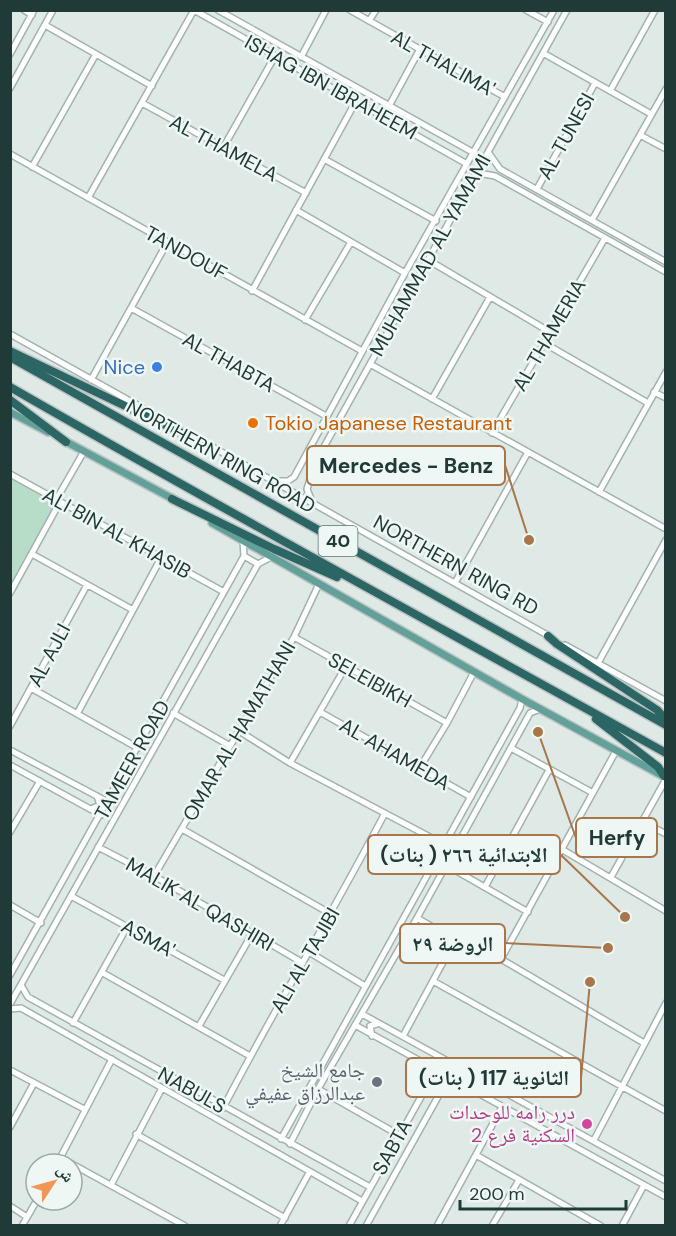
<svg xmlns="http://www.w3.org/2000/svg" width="676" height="1236" viewBox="0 0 676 1236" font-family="'DM Sans','Noto Naskh Arabic',sans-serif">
<rect width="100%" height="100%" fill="#dfeae7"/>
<path fill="#b7dcc7" d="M11,478L56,504L11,584Z"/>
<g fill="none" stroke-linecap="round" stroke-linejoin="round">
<defs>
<path id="minor" d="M24,10L32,15
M194,10L467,164
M218,10L474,153
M350,10L505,97
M526,10L548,22
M369,21L376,10
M45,25L152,86
M543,53L651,114
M10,54L34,10
M301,57L326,10
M10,88L53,10
M610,91L655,10
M142,103L306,193
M389,106L420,49
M640,135L666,149
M223,148L275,56
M488,152L500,169L666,262
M10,154L362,351
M324,159L436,221
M32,167L96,54
M474,177L484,174L495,176L666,272
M537,189L595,83
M88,198L194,10
M296,210L405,273
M592,220L666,89
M428,260L550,332
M252,291L356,101
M131,308L326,416
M305,320L351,242
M10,334L164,420
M544,343L648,403
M370,364L666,529
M91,380L167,243
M654,392L666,398
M432,399L490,297
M492,433L605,238
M209,445L549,636
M10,474L224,592
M273,481H288L294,477L405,273L554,10
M599,492L666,372
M56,500L83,453
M312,502L307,489L315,463L567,10
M32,554L133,610
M244,556L258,564
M455,583L528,452
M10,593L60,502
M294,637L447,723
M565,645L666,701
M598,663L666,540
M31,688L138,748
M320,712L471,797
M173,713L230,746
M77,714L161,558
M10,726L87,585
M239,731L290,763L445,845
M511,748L593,793
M10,750L108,802
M290,763L346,666
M10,765L101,815
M419,769L447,723L474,672
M91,809L100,805L97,796
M643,822L666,834
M182,829L331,914
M10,832L40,781
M98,847L154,876L303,963
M563,850L666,911
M446,865L528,912
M154,876L294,637L319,584
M611,877L666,779
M485,887L549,770
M71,896L224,980
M10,905L41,923
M417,918L455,940L501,959L644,1043
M309,952L365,986
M501,959L616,751
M103,973L250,1056
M10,975L244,556L243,541
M433,981L666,1111
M21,985L28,997L370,1187
M10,1004L258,564L271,557
M10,1009L21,1008L362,1201
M362,1014L666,1181
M73,1023L127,927
M355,1025L666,1197
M199,1026L252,934
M372,1036L370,1026L377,1024
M403,1036L455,940
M10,1070L84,1109
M318,1089L399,1135
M223,1108C275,1008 333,912 385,813
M10,1127L34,1083
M136,1134L285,1218
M281,1139L520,708L522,699
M594,1140L666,1003
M290,1144L318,1089L417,918L530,713L540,709
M476,1155L601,1226
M61,1158L185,1226
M57,1164L112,1059
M111,1185L162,1088
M10,1206L27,1217
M22,1226L37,1200
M280,1226L309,1173
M349,1226L436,1070
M366,1226L449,1077
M437,1226L502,1107
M492,1226L519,1180
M622,1226L644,1185"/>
<path id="major" d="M10,412L48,432
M63,440L175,500
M212,523L522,699L663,776"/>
<path id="highway" d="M10,351L209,446
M10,357L666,725
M10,387C227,512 447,631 666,753
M10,400L66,442
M172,499L274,549L337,577
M548,636L557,644L657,710L666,720
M596,719L658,767L664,776"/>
</defs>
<use href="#minor" stroke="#a2b2af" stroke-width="8"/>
<use href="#major" stroke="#bcc4c3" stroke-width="10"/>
<use href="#highway" stroke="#bcc4c3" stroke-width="11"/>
<use href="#minor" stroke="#fff" stroke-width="5"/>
<use href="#major" stroke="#63a09a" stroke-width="7"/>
<use href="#highway" stroke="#2c6664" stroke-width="8"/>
</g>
<circle fill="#3f7fe0" stroke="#eff7f4" stroke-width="2" cx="157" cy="367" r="6"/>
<circle fill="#e8710a" stroke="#eff7f4" stroke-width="2" cx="253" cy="423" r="6"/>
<circle fill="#6b7280" stroke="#eff7f4" stroke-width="2" cx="377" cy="1082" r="6"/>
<circle fill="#d1479c" stroke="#eff7f4" stroke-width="2" cx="587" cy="1124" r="6"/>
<g text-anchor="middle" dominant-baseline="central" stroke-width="5" stroke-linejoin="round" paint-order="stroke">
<rect fill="#eff7f4" stroke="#5e7370" stroke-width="1.5" x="318.5" y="526" width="39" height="30" rx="4.5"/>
<g font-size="18" font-weight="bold" fill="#203a37">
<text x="338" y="541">40</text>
</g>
<g font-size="20" fill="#203a37" stroke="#eff7f4">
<text transform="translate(443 63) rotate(29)">AL THALIMA'</text>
<text transform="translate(331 87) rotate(29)">ISHAG IBN IBRAHEEM</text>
<text transform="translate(566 136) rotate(-61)">AL TUNESI</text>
<text transform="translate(224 148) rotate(28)">AL THAMELA</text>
<text transform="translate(186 253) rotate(29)">TANDOUF</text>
<text transform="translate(430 255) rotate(-61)">MUHAMMAD AL YAMAMI</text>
<text transform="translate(549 335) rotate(-60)">AL THAMERIA</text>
<text transform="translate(229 362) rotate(29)">AL THABTA</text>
<text transform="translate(221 456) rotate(29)">NORTHERN RING ROAD</text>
<text transform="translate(117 533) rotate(29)">ALI BIN AL KHASIB</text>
<text transform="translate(456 565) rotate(29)">NORTHERN RING RD</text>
<text transform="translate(49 655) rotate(-62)">AL AJLI</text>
<text transform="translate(370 680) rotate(29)">SELEIBIKH</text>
<text transform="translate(239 731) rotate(-60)">OMAR AL HAMATHANI</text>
<text transform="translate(395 754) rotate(30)">AL AHAMEDA</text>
<text transform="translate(132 760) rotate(-61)">TAMEER ROAD</text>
<text transform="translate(200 904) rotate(30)">MALIK AL QASHIRI</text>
<text transform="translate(148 938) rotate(29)">ASMA'</text>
<text transform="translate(305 960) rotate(-60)">ALI AL TAJIBI</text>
<text transform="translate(192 1090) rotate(29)">NABULS</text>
<text transform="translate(392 1147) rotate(-61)">SABTA</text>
</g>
<g font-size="20" fill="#366cbe" stroke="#eff7f4" text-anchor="end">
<text x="145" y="367">Nice</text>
</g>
<g font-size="20" fill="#c56008" stroke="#eff7f4" text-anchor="start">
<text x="265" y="423">Tokio Japanese Restaurant</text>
</g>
<g font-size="20" fill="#5b616d" stroke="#eff7f4" text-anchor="end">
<text x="365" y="1070">جامع الشيخ<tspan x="365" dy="23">عبدالرزاق عفيفي</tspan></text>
</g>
<g font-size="20" fill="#b23c85" stroke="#eff7f4" text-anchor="end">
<text x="575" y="1112">درر رامه للوحدات<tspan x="575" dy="23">السكنية فرع 2</tspan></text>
</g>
</g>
<path fill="none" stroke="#a8764a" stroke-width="2" d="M529 540L505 465M538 732L576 838M625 917L560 854M608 948L505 943M590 982L581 1078"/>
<g fill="#a8764a" stroke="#eff7f4" stroke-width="2">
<circle cx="529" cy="540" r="6"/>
<circle cx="538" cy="732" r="6"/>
<circle cx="625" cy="917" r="6"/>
<circle cx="608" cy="948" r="6"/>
<circle cx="590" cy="982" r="6"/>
</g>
<g fill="#eff7f4" stroke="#a8764a" stroke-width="2">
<rect x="307" y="446" width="198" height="39" rx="6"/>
<rect x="576" y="818" width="81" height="39" rx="6"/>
<rect x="368" y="835" width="192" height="39" rx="6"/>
<rect x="400" y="924" width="105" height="39" rx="6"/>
<rect x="406" y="1058" width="175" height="39" rx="6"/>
</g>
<g font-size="21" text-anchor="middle" font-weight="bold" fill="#203a37">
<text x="406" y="473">Mercedes - Benz</text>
<text x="617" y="845">Herfy</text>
<text x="464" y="862">الابتدائية ٢٦٦ ( بنات)</text>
<text x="453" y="951">الروضة ٢٩</text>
<text x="494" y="1085">الثانوية 117 ( بنات)</text>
</g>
<rect width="676" height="1236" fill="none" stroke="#203a37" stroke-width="24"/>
<g transform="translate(54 1182) rotate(54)"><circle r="28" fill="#eff7f4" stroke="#9caba8" stroke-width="1.5"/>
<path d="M0-4.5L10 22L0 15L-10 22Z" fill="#f29655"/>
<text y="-9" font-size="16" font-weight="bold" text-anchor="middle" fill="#203a37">ش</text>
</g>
<path d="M460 1200v9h166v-9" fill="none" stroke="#203a37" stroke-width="3"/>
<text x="469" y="1200" font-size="18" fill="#203a37" stroke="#eff7f4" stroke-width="4.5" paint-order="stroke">200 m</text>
</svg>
